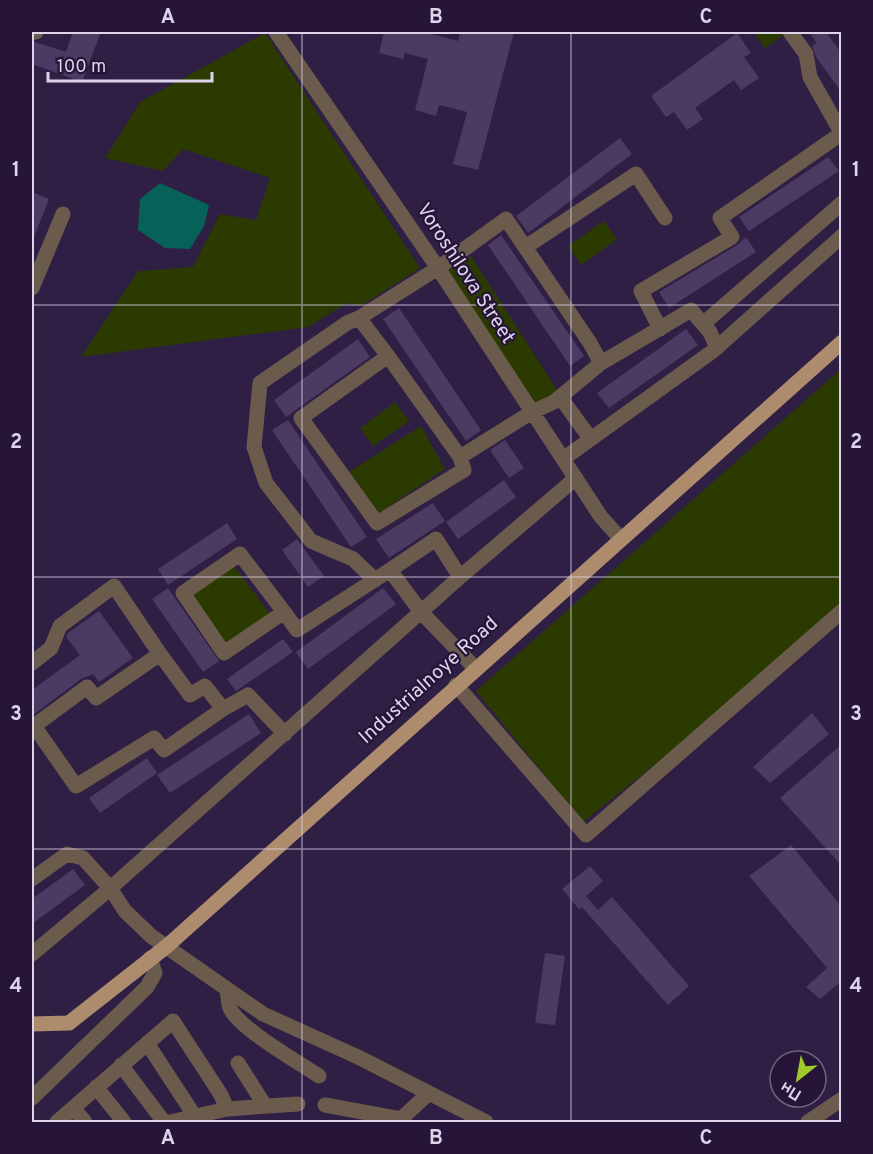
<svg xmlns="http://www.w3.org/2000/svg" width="873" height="1154" viewBox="0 0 873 1154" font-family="Overpass,sans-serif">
<rect width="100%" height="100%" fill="#301f44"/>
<path fill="#2b3a01" d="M753,32H785L786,33L765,48Z
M265,33L420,268L361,306L347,303L308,327L81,357L138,271L193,267L220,214L256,220L270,178L183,149L163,171L105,158L140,102Z
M604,221L617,239L581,265L568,246Z
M471,256L559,393L535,408L447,271Z
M841,369V616L583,822L476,691Z
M395,402L409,421L373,446L360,428Z
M421,426L445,469L379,513L349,472Z
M234,566L270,614L226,644L192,595Z"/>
<path fill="#066158" d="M160,183L209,205L204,226L190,249L165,248L138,230L140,199Z"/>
<path fill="#4b3a61" d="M73,32H101L82,82L32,64V41L66,52Z
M384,32H423L458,41L460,32H514L478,170L453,164L467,112L439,105L436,116L415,110L428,59L405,53L403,59L379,53Z
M809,32H826L842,54V93L816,57L812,46L817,43Z
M737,33L751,53L744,57L759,78L741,90L734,80L695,108L703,119L687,130L674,112L666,117L651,96Z
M620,138L632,154L528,233L516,216Z
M828,157L839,171L749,231L739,217Z
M32,192L49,199L32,242Z
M501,235L584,356L570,366L488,245Z
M746,237L756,252L669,308L659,292L737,245Z
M399,308L481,430L466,441L383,319Z
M686,329L698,345L609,408L597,393Z
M358,339L370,357L286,417L274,400Z
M288,420L367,537L351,547L272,430Z
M505,440L524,468L509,478L490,450Z
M504,480L516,497L458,539L446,522Z
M433,503L445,521L389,558L376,539Z
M227,523L237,539L168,585L158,569Z
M297,539L324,576L308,587L282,550Z
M168,588L219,661L203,672L152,599Z
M383,588L396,604L308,669L296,652Z
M99,611L133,658L99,682L93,674L81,679L32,716V690L80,655L66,637L68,633Z
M283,639L293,652L236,691L227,679Z
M812,713L829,734L770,783L753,767Z
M249,714L261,733L170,793L157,775Z
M842,744V866L780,798Z
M147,758L157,773L100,813L89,798Z
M791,845L842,907V981L820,999L806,987L827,968L749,876Z
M590,866L603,881L586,896L598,910L612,897L689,986L668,1005L582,907L579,909L562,889Z
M73,869L85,885L32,924V899Z
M545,953L565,956L555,1025L535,1023Z"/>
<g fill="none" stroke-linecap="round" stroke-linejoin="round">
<path stroke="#6b5b4d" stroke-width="15" d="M33,32H36
M276,32L438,268L601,517L620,538
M790,32L806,54L810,77L841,132
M527,246L636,174L665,218
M32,288L63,214
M359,318L347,323L260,383L254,447L266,483L311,541L353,559L375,580
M703,324L842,203
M660,329L641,291L732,237L720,218L842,133
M388,356L460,457L464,470L377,523L301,418Z
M388,356L359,318L438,268L506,219L590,343L601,363
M560,397L590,438
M460,457L532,412L554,402L601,363L691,310L710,332L717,348
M563,459L713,351L842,236
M390,570L436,539L460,577
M284,612L240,554L183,593L224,653L284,612L297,630L390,570L421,612L475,668
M32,663L51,648L60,626L114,586L160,654
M456,685L586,835L842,611
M223,709L164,750L154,738L76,786L34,726L87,687L96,698L160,654L190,695L205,686L223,709L248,695L285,734
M32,879L67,854L83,858L110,888L125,911L151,936L263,1014L358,1057L486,1122
M32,954L106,892L460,577L576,478
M227,990C228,995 228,1003 230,1008C238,1028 300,1063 319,1076
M147,1043L194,1115
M238,1063L264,1104
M121,1065L164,1122
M96,1087L124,1122
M32,1098L147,987L155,973L150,958
M325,1105L401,1119L429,1093
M73,1108L85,1122
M57,1122L173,1021L221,1095L227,1109
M170,1122L227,1109L298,1104
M808,1122L842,1099"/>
<path stroke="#ad8c6e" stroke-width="15" d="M32,1024L69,1023L167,946L842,342"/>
</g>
<path fill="none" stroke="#ddd3eb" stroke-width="1.5" stroke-opacity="0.55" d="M302,32V1122M571,32V1122M32,305H842M32,577H842M32,849H842"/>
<g text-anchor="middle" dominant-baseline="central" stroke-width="4.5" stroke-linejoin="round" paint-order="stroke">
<g font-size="20" fill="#ddd3eb" stroke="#261539">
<text transform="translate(465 274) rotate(57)">Voroshilova Street</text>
<text transform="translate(429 681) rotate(-42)">Industrialnoye Road</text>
</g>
</g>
<rect width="873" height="1154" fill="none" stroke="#261539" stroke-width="66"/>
<g transform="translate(798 1079) rotate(211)"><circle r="28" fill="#261539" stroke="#6f6180" stroke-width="1.5"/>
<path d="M0-4.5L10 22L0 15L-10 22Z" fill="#a0c92b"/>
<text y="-9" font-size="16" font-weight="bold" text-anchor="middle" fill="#ddd3eb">Пн</text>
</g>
<path d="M48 72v9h164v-9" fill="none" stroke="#ddd3eb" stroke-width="3"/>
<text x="57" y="72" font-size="18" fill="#ddd3eb" stroke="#261539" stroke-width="4.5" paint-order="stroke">100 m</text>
<rect x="33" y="33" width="807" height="1088" fill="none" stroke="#ddd3eb" stroke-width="2"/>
<g font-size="20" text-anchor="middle" font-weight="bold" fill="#ddd3eb">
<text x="168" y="23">A</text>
<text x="436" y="23">B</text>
<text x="706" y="23">C</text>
<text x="16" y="176">1</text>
<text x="856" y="176">1</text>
<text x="16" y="448">2</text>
<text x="856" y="448">2</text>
<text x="16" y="720">3</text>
<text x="856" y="720">3</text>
<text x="16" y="992">4</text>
<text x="856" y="992">4</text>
<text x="168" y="1144">A</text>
<text x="436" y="1144">B</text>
<text x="706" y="1144">C</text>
</g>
</svg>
